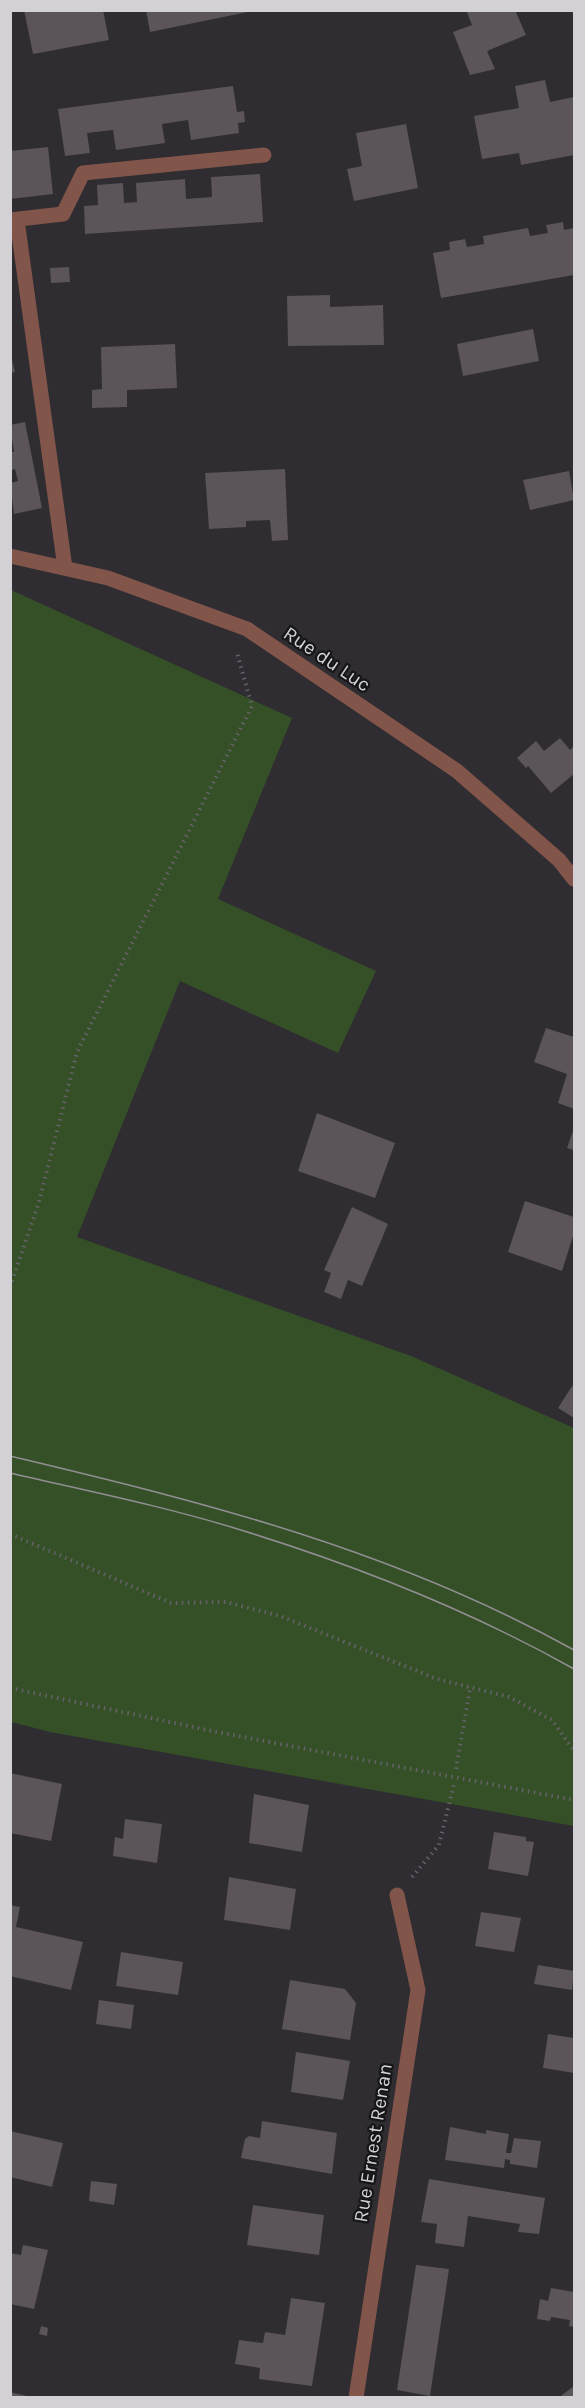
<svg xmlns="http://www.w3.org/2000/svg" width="585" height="2408" viewBox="0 0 585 2408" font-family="Karla,sans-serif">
<rect width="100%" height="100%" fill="#2f2c32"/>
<path fill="#355027" d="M11,590L292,718L218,899L376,971L338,1053L180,981L77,1237L411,1356L574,1428V1826L50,1732L11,1722Z"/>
<path fill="#5b5458" d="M24,10H103L109,40L33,54Z
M146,10H248V12L150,32Z
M466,10H515L526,35L487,51L495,69L470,75L453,32L472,25Z
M545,80L550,102L574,97V155L521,165L519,153L482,159L474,116L519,108L515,86Z
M233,86L237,112L244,111L245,122L238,123L239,133L191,140L188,120L162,124L165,143L116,150L113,130L87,133L90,153L65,156L58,109Z
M406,124L418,188L354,201L347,169L362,166L356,133Z
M48,147L53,194L10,199V151Z
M260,174L263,222L85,234L84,206L98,205L97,185L123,183L124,203L137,202L136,183L185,179L186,199L212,197L211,177Z
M563,222L564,230L574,228V275L441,298L433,253L450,250L449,242L465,239L467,247L484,244L483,236L528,228L530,236L548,233L546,225Z
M69,267L70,282L51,283L50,268Z
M330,295V307L383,305L384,345L288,346L287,296Z
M533,329L539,361L463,376L457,344Z
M175,344L177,388L127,390V407L92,408V390L102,389L101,347Z
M10,352L15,372L10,373Z
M25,422L42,508L14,514L10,483L18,481L15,469L10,471V452H14L10,425Z
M285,469L288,540L272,541L270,520L246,521V527L209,529L205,473Z
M569,471L574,500L530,510L523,480Z
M560,738L570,750L574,746V774L551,793L528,766L526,768L517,758L536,741L544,751Z
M546,1028L574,1037V1109L558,1103L567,1074L534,1062Z
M317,1113L395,1143L375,1198L298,1171Z
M574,1128V1150L567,1148Z
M525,1201L574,1217V1233L562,1271L508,1252Z
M352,1207L388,1224L362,1286L348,1280L341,1299L324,1292L331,1273L324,1270Z
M572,1386L574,1388V1418L558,1408Z
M10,1773L62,1784L51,1841L10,1833Z
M254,1794L309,1805L302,1852L249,1843Z
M125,1819L162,1824L157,1863L113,1856L115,1837L123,1839Z
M494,1832L526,1837V1841L534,1842L528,1876L488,1869Z
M229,1877L296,1889L290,1930L224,1920Z
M10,1905L20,1907L16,1927L83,1942L71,1990L10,1976Z
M481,1912L521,1918L514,1952L475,1946Z
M121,1952L183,1962L178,1995L116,1986Z
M538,1965L574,1971L572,1990L534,1984Z
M290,1980L345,1989L356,2003L350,2040L282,2029Z
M99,2000L134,2005L131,2029L96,2024Z
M548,2034L574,2038V2073L543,2068Z
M296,2052L350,2061L343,2100L291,2092Z
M262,2121L337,2133L332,2174L241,2158L245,2139L249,2136L260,2138Z
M450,2127L486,2134V2130L509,2134L506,2153H511L514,2138L541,2141L537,2168L510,2164V2160L505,2159L504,2168L445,2160Z
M10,2131L63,2143L52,2187L10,2177Z
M429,2179L545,2198L539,2234L518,2232L520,2224L468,2216L464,2247L435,2243L437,2224L421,2222Z
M91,2181L117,2184L114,2205L89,2201Z
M253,2205L324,2215L319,2255L247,2245Z
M23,2245L48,2250L34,2309L10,2304V2253L21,2255Z
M416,2265L449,2269L430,2396L397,2390Z
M551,2288L574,2292V2327L569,2326L570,2320L551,2317L550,2321L537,2319L540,2299L548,2301Z
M291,2298L325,2303L312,2386L259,2379L260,2368L235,2364L239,2340L263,2343L265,2332L285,2335Z
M41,2326L48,2328L47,2336L39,2334Z
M574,2386V2397H561L562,2395Z
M10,2392L31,2397H10Z"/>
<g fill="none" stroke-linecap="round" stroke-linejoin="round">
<path stroke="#656268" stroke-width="4" stroke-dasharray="1.5 4.5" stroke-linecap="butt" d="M10,1287L39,1202L77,1052L252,706L237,653
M10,1534L171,1603L226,1602L280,1616L437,1679L509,1697L552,1720L574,1751
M10,1688L212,1731L574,1800
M456,1769L470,1689
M412,1877L439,1845L454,1784"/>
<path stroke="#815549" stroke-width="15" d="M10,220L63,214L83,173L264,155
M17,220L65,568
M10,556L108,578L247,629L457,771L559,860L574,879
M356,2398L418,1990L397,1895"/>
<path stroke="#918e93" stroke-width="1.5" d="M10,1456C208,1503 396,1551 574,1650
M10,1473C88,1491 168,1507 244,1531C357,1566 471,1611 574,1669"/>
</g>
<g text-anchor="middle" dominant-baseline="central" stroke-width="4.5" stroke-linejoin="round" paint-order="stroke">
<g font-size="20" fill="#d3d1d5" stroke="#161518">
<text transform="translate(327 659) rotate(34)">Rue du Luc</text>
<text transform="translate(373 2143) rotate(-81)">Rue Ernest Renan</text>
</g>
</g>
<rect width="585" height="2408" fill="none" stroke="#d3d1d5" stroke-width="24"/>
</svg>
